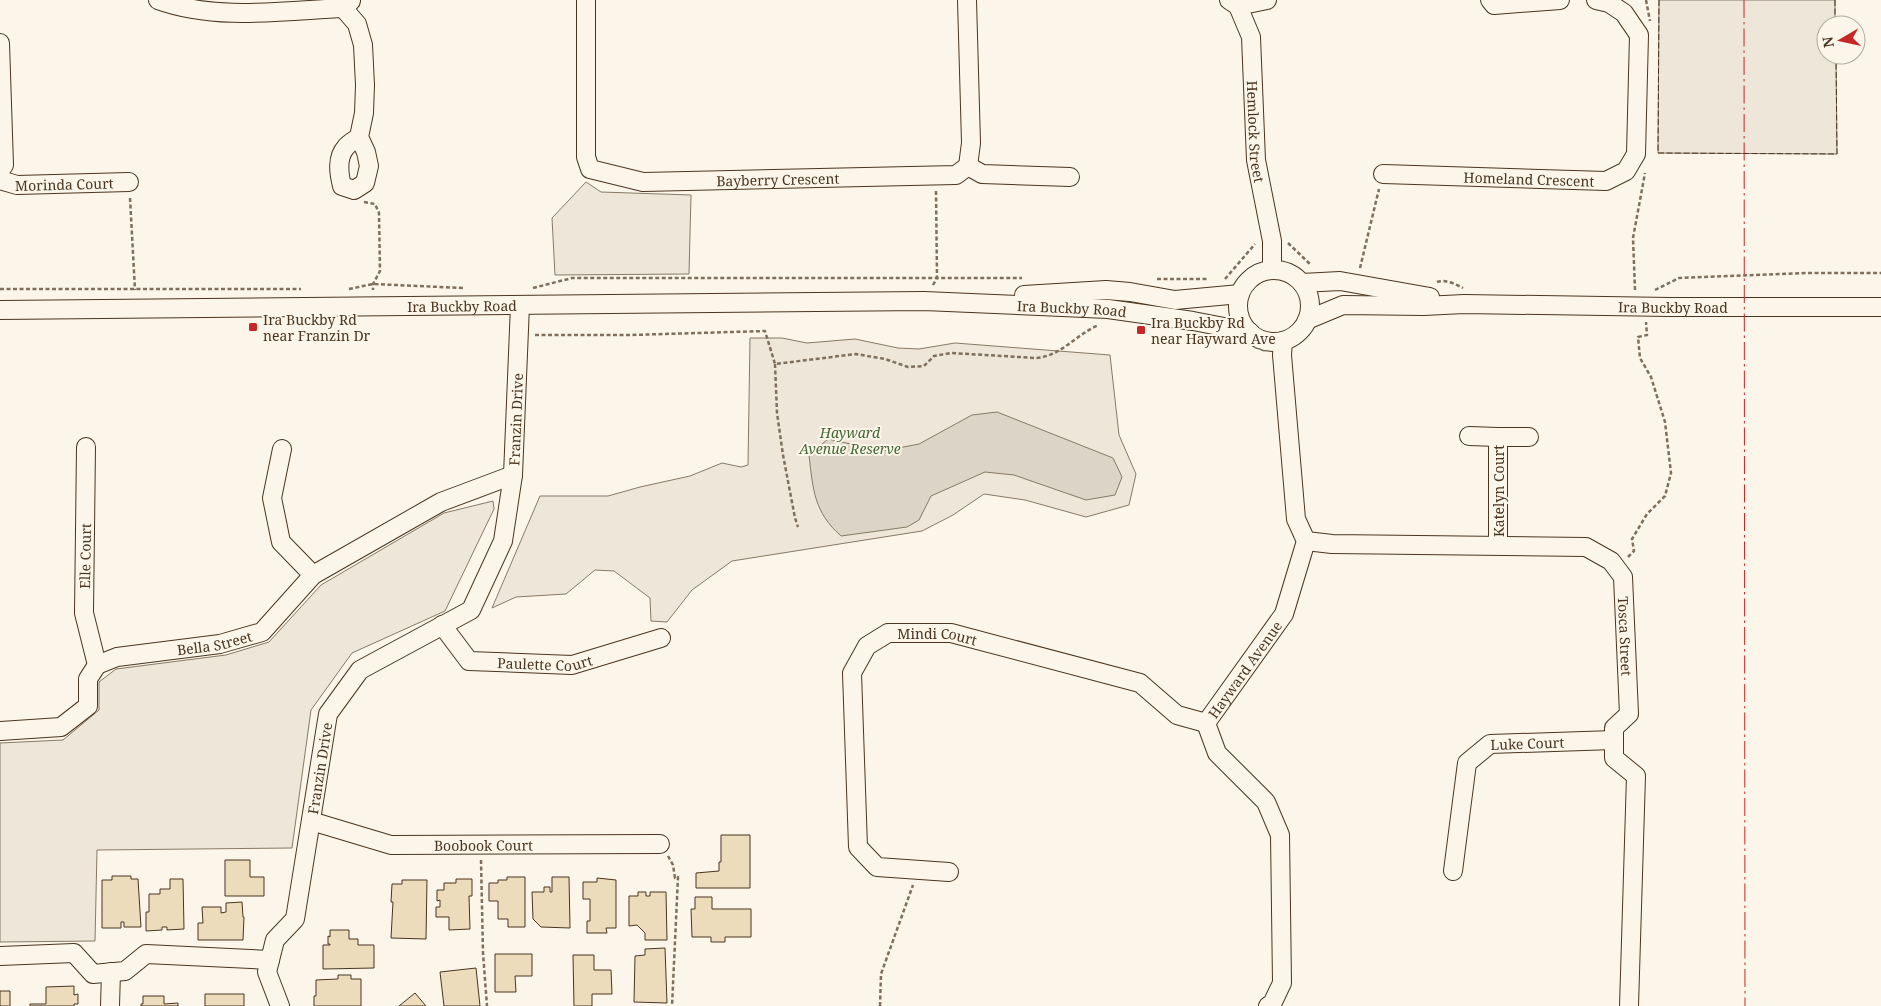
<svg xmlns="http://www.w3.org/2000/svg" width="1881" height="1006" viewBox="0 0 1881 1006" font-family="'Noto Serif',serif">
<rect width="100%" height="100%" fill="#fbf6e9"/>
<path fill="#ede6d9" stroke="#887966" d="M1659,0H1835V25H1826V55H1836L1837,154L1658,153Z
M586,182L601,192L691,195L689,274L555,275L552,218Z
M750,338H782L807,343L855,339L898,348L919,349L955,343L1110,355L1119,435L1136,474L1129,505L1086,517L1025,500L984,494L953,515L922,531L732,561L692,590L667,622L651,621L650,598L614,571L595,570L566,594L516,597L492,608L540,496H608L640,487L690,476L722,463L741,467L748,465Z
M493,501L494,509L445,611L352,653L311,710L292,848L97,850L95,941L0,942V743L63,740L99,710V682L116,669L226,655L269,642L321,585L444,513Z"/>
<path fill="#dcd4c6" stroke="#887966" d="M997,412L1113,458L1122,477L1115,495L1086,500L1014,475L985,472L931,496L919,520L907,527L841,536C814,512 813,490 809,455L828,439L883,451L919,444L972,415Z"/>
<path fill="#ecdcbc" stroke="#4a3520" d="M721,835H750V888H696V873L719,871V862H721Z
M225,860H250V877H264V896H225Z
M112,876H131V879H138L141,927H124V922H121V928H102V880H112Z
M507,877H525V927H508V919H498V901H489V883H498V880H507Z
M552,877H569L570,928L541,927L533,919L532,892H544V887H550V892H552Z
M597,878L616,880V928H606L607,933H587V921H590V899H583V882H597Z
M170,879H183L184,929L167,930V927H162V930L146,931V912H149V894H160V889H170Z
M456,879H472V896H469L470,929L449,930V917H436V907H440V900L437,901V890H444V883H456Z
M402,880H427L426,939L391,938L393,902H391L392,884H402Z
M638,892H646V896H650V892H666L667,940H645V933L637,925L629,926V896H638Z
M695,897H712V909H751V937H725V942H711V937H692L691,909H695Z
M242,902L243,917H244L243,940H198V923H203L202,907H221V913L226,912V903Z
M330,930H349V939H358V945H374V968L323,969V945H330V944H328V936L330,937Z
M665,948L667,1003L634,1002L635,956L645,955V949Z
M495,954H532V976H515L516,992H495Z
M573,955H594V970H611L612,994H592V1006H574Z
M476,968L480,1006H444L440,972Z
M338,975H351V979H361V1006H314V996H316V980L338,979Z
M74,986V995L78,994V1004H74V1006H30V1004H46V987Z
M0,991H10V1006H0Z
M415,993L426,1006H399Z
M205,994H244V1006H205Z
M143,996H164V1004L178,1003V1006H141V1004H143Z"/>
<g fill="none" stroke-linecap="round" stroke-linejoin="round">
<defs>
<g id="minor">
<path d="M158,0C216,21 282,11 343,8L351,1"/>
<path id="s1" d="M586,0V157L590,169L643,182L956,175L968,166L971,143L967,0"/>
<path id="s2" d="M1229,0L1238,6L1251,37L1256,160L1272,241V270"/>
<path d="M1490,0L1494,5L1560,0"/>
<path d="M1238,6L1267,0"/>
<path d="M343,8L357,24L363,45L365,85L364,113L359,137L366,152L369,166L365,183L354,190L342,186C339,174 336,158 346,147C349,143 355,140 359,137"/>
<path d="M0,43L4,165L0,171"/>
<path d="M968,166L982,174L1070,177"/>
<path id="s3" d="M1383,174L1606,181L1626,171L1636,154L1639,35L1624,13L1609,3L1596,0"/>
<path id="s4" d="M0,180L17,185L129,182"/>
<circle cx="1274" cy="306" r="36"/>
<path d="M1302,283L1340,281L1430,297"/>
<path d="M1024,295L1106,290L1130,292L1175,300L1240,294"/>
<path id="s5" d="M0,310L924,301L1108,309L1193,321L1250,332"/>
<path id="s6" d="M1307,320L1343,305L1424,306L1464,304L1670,307H1881"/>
<path d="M1469,436L1498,437V545"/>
<path d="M1498,437H1529"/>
<path d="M86,447L84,613L97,665"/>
<path d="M282,449L272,498L281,542L313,575"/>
<path id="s7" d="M1306,541L1332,544L1586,547L1611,561L1623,577L1629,714L1614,728V758L1636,776L1629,1006"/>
<path id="s8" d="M442,625L469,661L572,665L661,638"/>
<path id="s9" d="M0,731L61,727L88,706V679L97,665L117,657L220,644L262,632L313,575L441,502L513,475"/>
<path id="s10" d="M311,821L391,845L660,844"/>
<path id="s11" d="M1453,871L1467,763L1490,744L1614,740"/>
<path id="s12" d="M949,872L877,867L858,847L852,673L867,646L888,633H951L1140,683L1177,715L1206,723"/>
<path id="s13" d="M0,956L74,953L93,974L125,971L146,954L270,960L275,940L295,919L328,714L360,670L471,610L503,541L513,475L520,305"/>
<path d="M270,960L267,972L280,1006"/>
<path d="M110,1006L111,972"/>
<path id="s14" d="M1268,1006L1272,1004L1282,983L1280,835L1266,802L1217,753L1206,723L1284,614L1306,541L1296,519L1282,355L1283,341"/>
</g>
</defs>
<use href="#minor" stroke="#4a3520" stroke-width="20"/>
<path stroke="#7f6f5c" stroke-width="2.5" stroke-dasharray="4 2.5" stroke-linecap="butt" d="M1646,0L1650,21
M130,198L135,290
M364,202L375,204L379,213L380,271L373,284V290
M1288,243L1311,265
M1360,268L1379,189
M1157,279H1209
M1225,279L1255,244
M1437,282C1445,279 1455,284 1463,288
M933,285L937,278L936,191
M533,288L572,278H1022
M0,289H301
M349,289L373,284L463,288
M1635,290L1633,238L1645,173
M1655,290L1679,278L1806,273H1881
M535,335H631L765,331L775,364L856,354L885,359L908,367L924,366L934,356L951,353L1036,358C1062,356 1076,334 1099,325
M1255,347L1266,351
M775,364L777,413L783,455L795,518L798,527
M1628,557L1634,551L1632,539L1647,514L1665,496L1671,473L1665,422L1651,377L1640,358L1638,337L1647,335L1646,322
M668,856L673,865L675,878L678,877L672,1006
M481,860L483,953L487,1006
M880,1006L881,974L913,885"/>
<use href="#minor" stroke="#fbf6e9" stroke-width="18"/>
<path stroke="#4a3520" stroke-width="1" stroke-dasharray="6 2.5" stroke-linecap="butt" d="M1659,0L1658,153L1837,154L1836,55
M1835,0V25"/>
<path stroke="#c62828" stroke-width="1" stroke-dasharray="18 4 2.5 4" stroke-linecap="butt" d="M1744,0L1745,1006"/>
</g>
<g fill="#c62828" stroke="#fbf6e9" stroke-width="2">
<rect x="248" y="322" width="10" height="10" rx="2.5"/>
<rect x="1136" y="325" width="10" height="10" rx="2.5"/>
</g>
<g text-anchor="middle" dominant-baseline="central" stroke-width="4" stroke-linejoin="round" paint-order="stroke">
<g font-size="14" fill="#4a3520" stroke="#fbf6e9">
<text stroke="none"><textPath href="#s2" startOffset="139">Hemlock Street</textPath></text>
<text stroke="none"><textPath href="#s1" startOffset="359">Bayberry Crescent</textPath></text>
<text stroke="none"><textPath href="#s3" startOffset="146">Homeland Crescent</textPath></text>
<text stroke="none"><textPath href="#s4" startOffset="65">Morinda Court</textPath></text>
<text stroke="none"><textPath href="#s5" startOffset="462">Ira Buckby Road</textPath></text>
<text stroke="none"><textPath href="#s6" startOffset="369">Ira Buckby Road</textPath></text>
<text stroke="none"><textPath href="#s5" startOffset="1072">Ira Buckby Road</textPath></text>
<text stroke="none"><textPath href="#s13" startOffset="922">Franzin Drive</textPath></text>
<text transform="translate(1498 491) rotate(-90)">Katelyn Court</text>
<text transform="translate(85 556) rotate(-89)">Elle Court</text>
<text stroke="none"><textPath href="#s7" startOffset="388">Tosca Street</textPath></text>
<text stroke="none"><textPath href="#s12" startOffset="379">Mindi Court</textPath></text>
<text stroke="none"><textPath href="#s9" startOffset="259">Bella Street</textPath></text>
<text stroke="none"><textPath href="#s8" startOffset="121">Paulette Court</textPath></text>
<text stroke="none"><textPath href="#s14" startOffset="379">Hayward Avenue</textPath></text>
<text stroke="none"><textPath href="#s11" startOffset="176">Luke Court</textPath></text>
<text stroke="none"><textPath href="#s13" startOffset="488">Franzin Drive</textPath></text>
<text stroke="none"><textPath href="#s10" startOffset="176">Boobook Court</textPath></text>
</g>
<g font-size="14" fill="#4a3520" stroke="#fbf6e9" text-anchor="start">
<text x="263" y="319">Ira Buckby Rd<tspan x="263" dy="16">near Franzin Dr</tspan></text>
<text x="1151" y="322">Ira Buckby Rd<tspan x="1151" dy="16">near Hayward Ave</tspan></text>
</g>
<g font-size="14" font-style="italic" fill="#436837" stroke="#fbf6e9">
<text x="850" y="432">Hayward<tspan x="850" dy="16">Avenue Reserve</tspan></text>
</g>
</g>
<g transform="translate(1841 40) rotate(261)"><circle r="24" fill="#fbf6e9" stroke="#b4a999"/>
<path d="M0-4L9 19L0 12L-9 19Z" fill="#c62828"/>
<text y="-8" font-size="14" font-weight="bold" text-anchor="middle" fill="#4a3520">N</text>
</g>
</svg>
